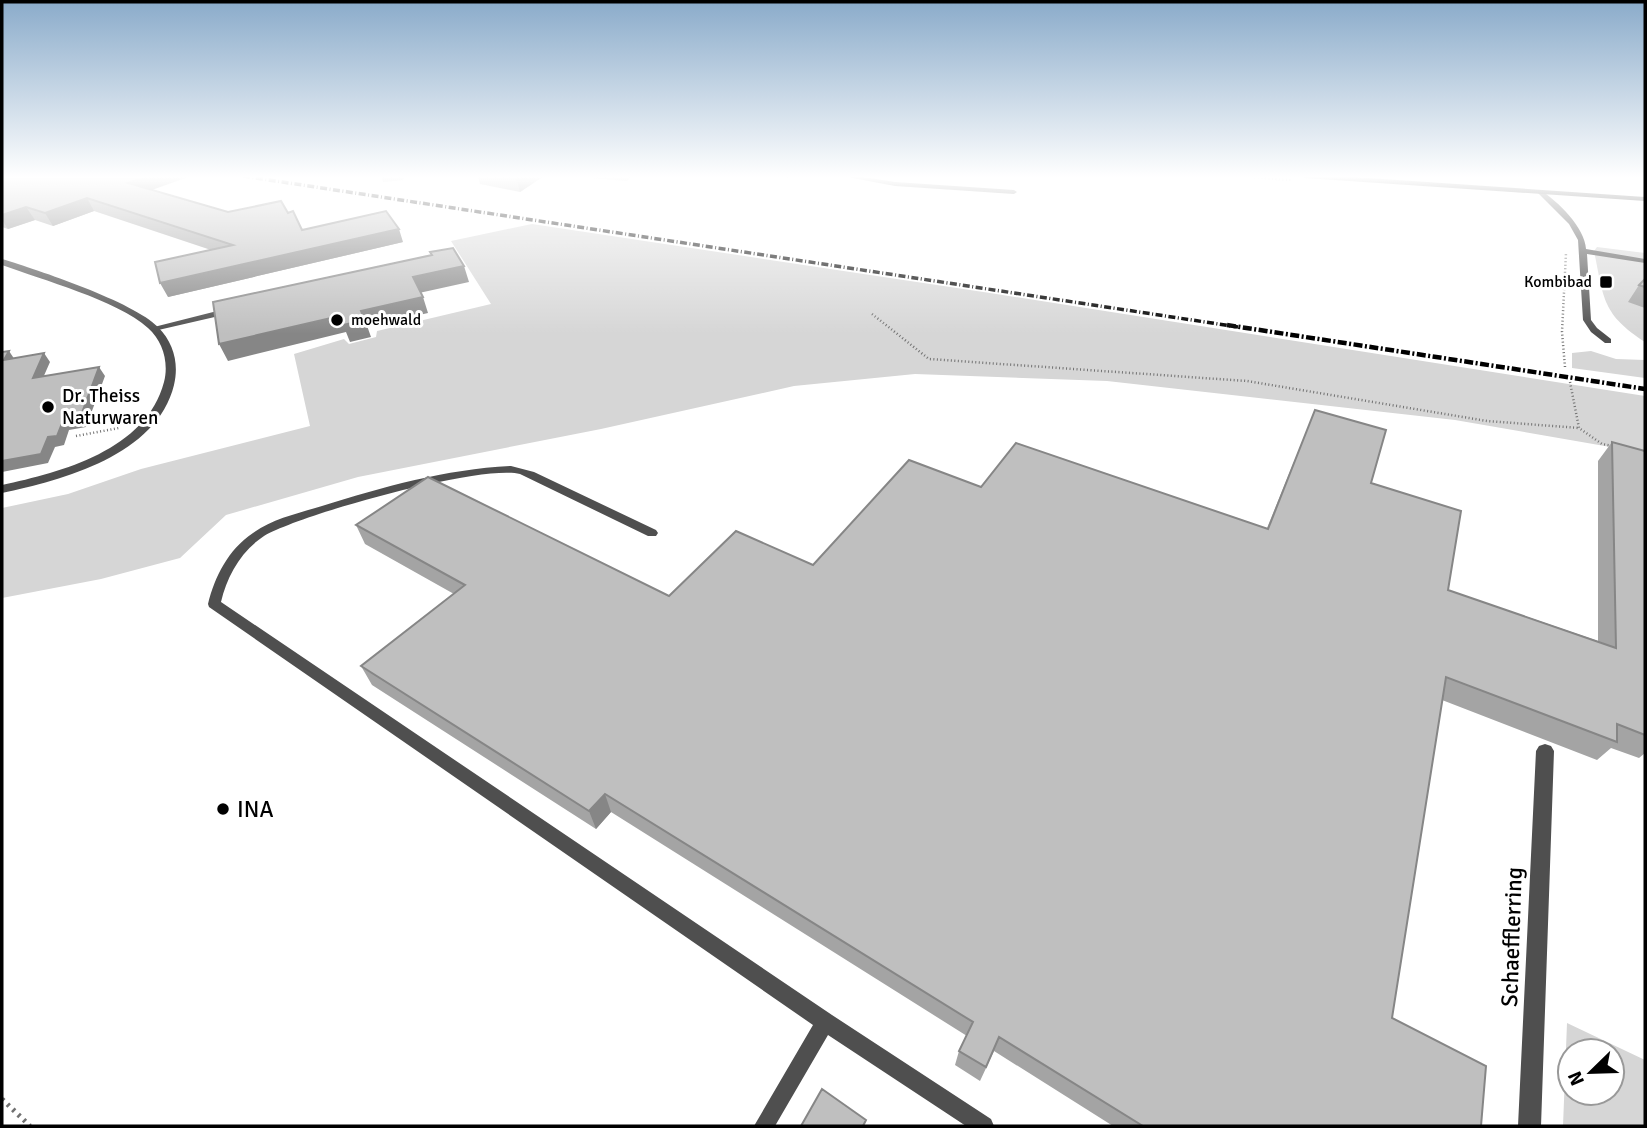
<svg xmlns="http://www.w3.org/2000/svg" width="1647" height="1128" viewBox="0 0 1647 1128" font-family="Signika,sans-serif">
<rect width="100%" height="100%" fill="#fff"/>
<path fill="#d6d6d6" fill-rule="evenodd" d="M532,224L990,293L1645,396V453L1455,420L1107,381L915,374L794,386L601,429L358,477L226,515L180,558L101,579L2,598V508L68,494L141,469L310,426L294,354L344,339L349,344L376,337L377,331L491,304L451,241Z
M1597,247L1645,253V342C1602,314 1604,299 1594,251Z
M1591,351L1616,359L1645,360V378L1572,368V353Z
M1567,1023L1645,1060V1126H1563ZM1612,1051V1093H1570V1051Z"/>
<g fill="none" stroke-linecap="round" stroke-linejoin="round">
<path stroke="#717171" stroke-width="2.5" stroke-dasharray="1 2.5" stroke-linecap="butt" d="M1237,176L1291,180
M872,314L929,359L1247,381L1487,421L1579,428
M1565,367L1562,332L1566,253
M1570,382L1579,428L1602,444L1613,446
M76,436L119,428"/>
<path stroke="#717171" stroke-width="5" stroke-dasharray="2.5 5" stroke-linecap="butt" d="M2,1099L30,1126"/>
<path fill="#4f4f4f" fill-rule="evenodd" d="M784,176H791L787,178Z
M842,176H857L895,182L1014,190L1017,192L1014,194L895,186Z
M1540,190C1558,201 1585,228 1586,249L1645,259V263L1587,254L1591,320L1597,328L1611,339V343H1605L1591,332L1583,320L1578,240L1569,224L1538,193V191Z
M229,308L232,309V313L154,331L150,328Z
M511,466L534,472L656,530L658,533L656,536H648L520,474C481,464 301,514 264,536C241,551 227,576 221,602L832,1015L991,1119L994,1126H966L828,1035L775,1126H754L813,1025L209,607L208,604C215,576 228,550 253,533C272,519 299,513 322,506C383,487 447,469 511,466Z"/>
<path fill="#4f4f4f" fill-rule="evenodd" d="M2,259C38,270 134,302 158,327C174,343 179,364 174,385C157,455 63,480 2,493V485C62,472 146,450 164,382C169,363 163,341 148,328C117,300 42,280 2,265Z
M1545,744L1551,746L1554,751L1541,1126H1518L1536,751L1539,746Z"/>
<path fill="#1c1c1c" fill-rule="evenodd" d="M1301,176H1339L1645,197V201L1305,178Z"/>
<path stroke="#000" stroke-width="3.5" stroke-dasharray="7 2.5 1 2.5" stroke-linecap="butt" d="M243,176L1238,327"/>
<path stroke="#000" stroke-width="4.5" stroke-dasharray="9 2.5 2 2.5" stroke-linecap="butt" d="M1227,325L1645,389"/>
</g>
<path fill="#a4a4a4" d="M2,176L152,190L228,212L288,213L302,230L403,242L168,297L211,250L94,211L53,226L35,220L8,229L2,227Z
M381,176H405L403,180L383,182Z
M478,176H544L520,192L480,184Z
M578,176H632L627,181L579,177Z
M1645,279V308L1628,302L1639,285Z
M1315,410L1371,483L1448,590L1598,641V461L1612,442L1645,451V753L1639,758L1611,748L1597,760L1442,700L1392,1018L1481,1126H1113L994,1051L980,1081L955,1065L959,1051L967,1036L611,812L596,829L372,685L361,666L454,594L365,544L356,525L669,596L813,565L981,487L1267,528Z"/>
<path fill="#868686" d="M149,176H191L135,196L128,183Z
M518,176H544L520,192L516,177Z
M87,198L94,211L53,226L45,213Z
M26,207L35,220L8,229L2,220V215Z
M399,229L403,242L168,297L160,283Z
M464,266L469,282L419,293L413,277Z
M423,297L428,313L367,327L361,311Z
M340,316L365,320L371,337L350,342L346,332L228,361L219,344Z
M9,351L15,360H4Z
M44,353L50,362L39,387L33,378Z
M99,367L105,376L86,427L69,430L64,445L55,447L48,463L2,472V461L48,437L63,421Z
M605,794L611,812L596,829L589,811Z"/>
<path fill="#bfbfbf" stroke="#868686" stroke-width="2" d="M2,176H149L128,183L228,212L281,201L288,213L293,211L302,230L386,211L399,229L160,283L155,262L233,245L87,198L45,213L26,207L2,215Z
M453,248L464,266L413,277L423,297L361,311L365,320L343,325L340,316L219,344L213,302L432,255L430,252Z
M1645,279V287L1639,285Z
M9,351L4,360L44,353L33,378L99,367L80,418L63,421L57,436L48,437L41,454L2,461V352Z
M1315,410L1386,430L1371,483L1461,511L1448,590L1616,648L1612,442L1645,451V735L1617,724V742L1446,677L1392,1018L1486,1066L1481,1126H1143L999,1037L986,1067L959,1051L973,1022L605,794L589,811L361,666L465,585L356,525L428,477L669,596L736,531L813,565L909,460L981,487L1016,443L1268,529Z
M822,1089L866,1120L863,1126H801Z"/>
<linearGradient id="sky" x2="0" y2="1"><stop stop-color="#8aabca"/><stop offset="0.53" stop-color="#fff"/><stop offset="1" stop-color="#fff" stop-opacity="0"/></linearGradient>
<rect width="1647" height="334" fill="url(#sky)"/>
<g fill="#000" stroke="#fff" stroke-width="2.5">
<rect x="1599" y="275" width="14" height="14" rx="3.5"/>
<circle cx="337" cy="320" r="7"/>
<circle cx="48" cy="407" r="7"/>
<circle cx="223" cy="809" r="7"/>
</g>
<g text-anchor="middle" dominant-baseline="central" stroke-width="6" stroke-linejoin="round" paint-order="stroke">
<g font-size="16" fill="#000" stroke="#fff" text-anchor="end">
<text x="1592" y="282">Kombibad</text>
<text x="351" y="320" text-anchor="start">moehwald</text>
</g>
<g font-size="19" fill="#000" stroke="#fff" text-anchor="start">
<text x="62" y="396">Dr. Theiss<tspan x="62" dy="22">Naturwaren</tspan></text>
</g>
<g font-size="23" fill="#000" stroke="#fff" text-anchor="start">
<text x="237" y="809">INA</text>
</g>
<g font-size="23" fill="#000" stroke="#fff">
<text transform="translate(1512 937) rotate(-88)">Schaefflerring</text>
</g>
</g>
<rect width="1647" height="1128" fill="none" stroke="#000000" stroke-width="7"/>
<g transform="translate(1591 1072) rotate(247)"><circle r="33" fill="#ffffff" stroke="#999999" stroke-width="2"/>
<path d="M0-5L12 26L0 18L-12 26Z" fill="#000000"/>
<text y="-10" font-size="19" font-weight="bold" text-anchor="middle" fill="#000000">N</text>
</g>
</svg>
